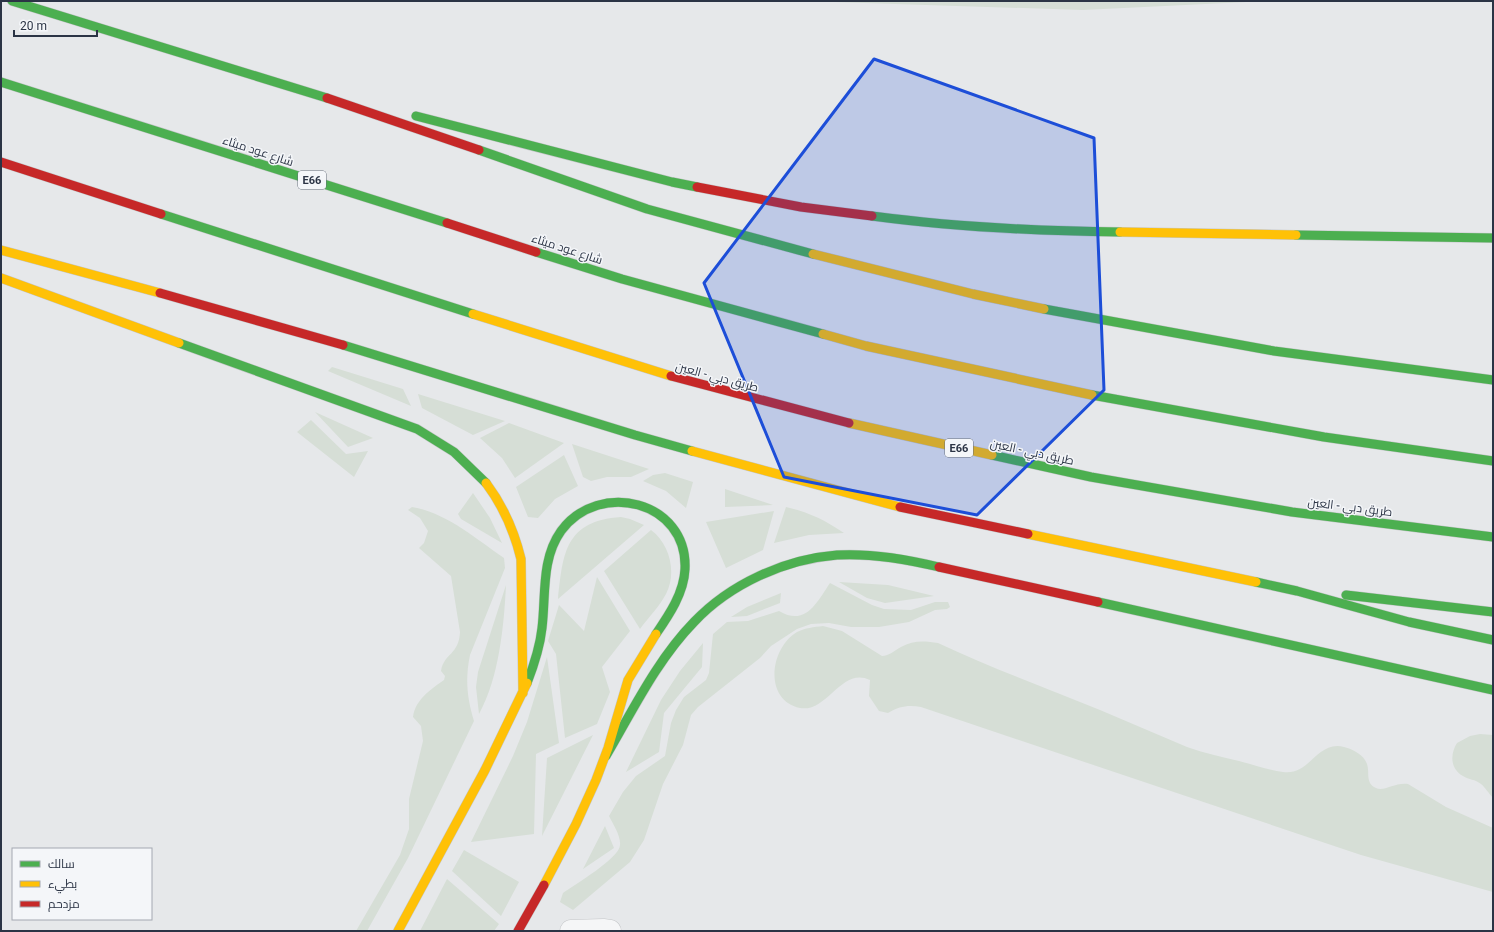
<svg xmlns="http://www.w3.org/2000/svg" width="1494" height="932" viewBox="0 0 1494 932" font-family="Roboto,Cairo,sans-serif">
<rect width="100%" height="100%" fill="#e6e8ea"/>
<path fill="#d6ded6" d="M803,1H1267L1083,10Z
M332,367L403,389L411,406L328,371Z
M418,394L505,421L473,435L422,408Z
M315,412L373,438L348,447Z
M311,420L346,454L368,451L354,477L297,432Z
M509,423L564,443L515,478L502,458L480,438Z
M572,444L649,469L631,477H607L591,481L583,477Z
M564,455L578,486L555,499L538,518L528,517L516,487Z
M665,473L693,482L686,508L666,491L643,481L653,475Z
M725,489L773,505L725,507Z
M473,493L490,518L502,543L461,519L458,514Z
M412,507C447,513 476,539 504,558L505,568L470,655C465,679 467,698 474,721L408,858L367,931H356L400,855L409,829V799L423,741L421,726L413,717C415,700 431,689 444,680L445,676L441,671C444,653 459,655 460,632L451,576L419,548L424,543L428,531L420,518L408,510Z
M786,507C808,512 825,520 844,533L809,535L774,543Z
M774,511L763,550L726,568L706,522Z
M621,517L630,519L644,525L558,599C563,553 565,521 621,517Z
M651,530C670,544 677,573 666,594C659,607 648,618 640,629L604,571Z
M597,577L630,631L602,667L610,692L597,724L565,738L556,654L548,641L559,605L584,631Z
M839,582L888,585L934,596L885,603L867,598Z
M830,583L872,605L884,609L911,610L935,602H948L950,607L947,609L935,610L909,622L879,627H851L829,623L811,624L797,629L771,646L760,658L698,707L691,715L683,745L663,784L644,840L630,862L573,910L560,902L563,893C574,885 620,858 620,845C621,836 613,824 609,816L623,792L636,776L665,756L671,723L676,710L684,697L706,680L709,673L713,634L727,622L748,621L779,611C806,627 817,602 830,583Z
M506,585C504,626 499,678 479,714L476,687L478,672Z
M781,593L780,603L747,616L731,617L747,607Z
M823,626L842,631L882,656C889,656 895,650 901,647C913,640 925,641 938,643C991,668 1046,688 1100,710C1129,722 1158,735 1187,747C1204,753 1222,757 1239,761C1254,765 1269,770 1283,772C1310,776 1317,740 1344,747C1353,749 1364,755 1367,764C1370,773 1365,783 1376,788C1384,792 1395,782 1408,784L1446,807L1493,828V892L1361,855L921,707C908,705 900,706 888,713L879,711L869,696L870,680C842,666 827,713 800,708C763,700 770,648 797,632C805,628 814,627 823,626Z
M703,643L702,667L664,713L659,752L626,772L661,700L680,671Z
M547,657L559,743L536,754L534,834L471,842L513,756L527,722Z
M1480,734L1493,735V798C1489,794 1485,787 1481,784C1475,779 1469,780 1463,776C1450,769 1450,754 1457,743L1470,736Z
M593,735L542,836L547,758Z
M605,826L614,848L583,869Z
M464,850L519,882L501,916L452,871Z
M447,879L499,924L494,931H420Z"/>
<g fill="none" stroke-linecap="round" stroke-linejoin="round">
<defs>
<path id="street" d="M571,931L603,930L610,931"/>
<path id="fast" d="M12,1L327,98
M1,82L447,223
M416,116L672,182L697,187
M479,150L647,209L813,254
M161,214L473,314
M872,216C954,227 1037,231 1120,232
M1296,235L1493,238
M536,252L622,279L823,334
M1044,309L1274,351L1493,380
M179,343L417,429L454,452L486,483
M343,345L635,435L692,451
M1092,395L1324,437L1493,461
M992,455L1091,477L1292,512L1493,537
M1256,582L1297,591L1409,622L1493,640
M1346,595L1493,612
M1098,602L1493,690
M527,683C534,665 540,647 542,628C546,595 541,559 561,531C599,479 688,501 685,569C684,593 669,615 656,634
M606,756C633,710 657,660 694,622C730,584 785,559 837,555C872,553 906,559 939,567"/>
<path id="slow" d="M1120,232L1296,235
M1,250L160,293
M813,254L973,294L1044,309
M1,278L179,343
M473,314L671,376
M823,334L866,346L1092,395
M849,423L992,455
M692,451L900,507
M486,483C504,507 514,530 521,559L523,693
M1028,534L1256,582
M544,885L576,824L596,780L608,748L628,680L656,634
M398,931L485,770L527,683"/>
<path id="jam" d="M327,98L479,150
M1,162L161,214
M697,187L801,207L872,216
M447,223L536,252
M160,293L343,345
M671,376L849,423
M900,507L1028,534
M939,567L1098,602
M518,931L544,885"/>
</defs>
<use href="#street" stroke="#c4c6c8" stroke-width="23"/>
<use href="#fast" stroke="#c4c6c8" stroke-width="10"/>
<use href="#slow" stroke="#c4c6c8" stroke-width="10"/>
<use href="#jam" stroke="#c4c6c8" stroke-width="10"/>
<use href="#street" stroke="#f5f6f7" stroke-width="22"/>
<use href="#fast" stroke="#4caf50" stroke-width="9"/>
<use href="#slow" stroke="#ffc107" stroke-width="9"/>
<use href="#jam" stroke="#c62828" stroke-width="9"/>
</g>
<path fill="#1d4ed8" fill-opacity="0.2" stroke="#1d4ed8" stroke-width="3" stroke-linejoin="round" d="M874,59L1094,138L1104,390L977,515L784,477L704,283Z"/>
<g text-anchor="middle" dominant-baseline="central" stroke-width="3" stroke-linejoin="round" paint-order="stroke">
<g fill="#f4f6f9" stroke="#676e7b" stroke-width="1">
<rect x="298" y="171" width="28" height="18" rx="3"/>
<rect x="945" y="439" width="28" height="18" rx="3"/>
</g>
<g font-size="11" font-weight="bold" fill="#2b3445">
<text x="312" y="180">E66</text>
<text x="959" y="448">E66</text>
</g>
<g font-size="12" fill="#2b3445" stroke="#f4f6f9">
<text transform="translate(258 151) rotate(18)">شارع عود ميثاء</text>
<text transform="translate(567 249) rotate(18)">شارع عود ميثاء</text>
<text transform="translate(717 377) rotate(15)">طريق دبي - العين</text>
<text transform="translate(1032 452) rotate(12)">طريق دبي - العين</text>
<text transform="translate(1350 507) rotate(7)">طريق دبي - العين</text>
</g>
</g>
<rect width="1494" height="932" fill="none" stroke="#2b3445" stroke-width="4"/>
<rect x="12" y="848" width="140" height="72" fill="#f4f6f9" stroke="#a4a8b1"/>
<rect x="20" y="861" width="20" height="6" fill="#4caf50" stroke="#a4a8b1"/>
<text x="48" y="868" font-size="12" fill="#2b3445">سالك</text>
<rect x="20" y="881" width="20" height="6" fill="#ffc107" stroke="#a4a8b1"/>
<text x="48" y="888" font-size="12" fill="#2b3445">بطيء</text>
<rect x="20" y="901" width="20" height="6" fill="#c62828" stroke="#a4a8b1"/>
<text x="48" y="908" font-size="12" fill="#2b3445">مزدحم</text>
<path d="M14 30v6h83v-6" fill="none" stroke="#2b3445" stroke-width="2"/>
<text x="20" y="30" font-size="12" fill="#2b3445" stroke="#f4f6f9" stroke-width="3" paint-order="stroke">20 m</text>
</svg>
